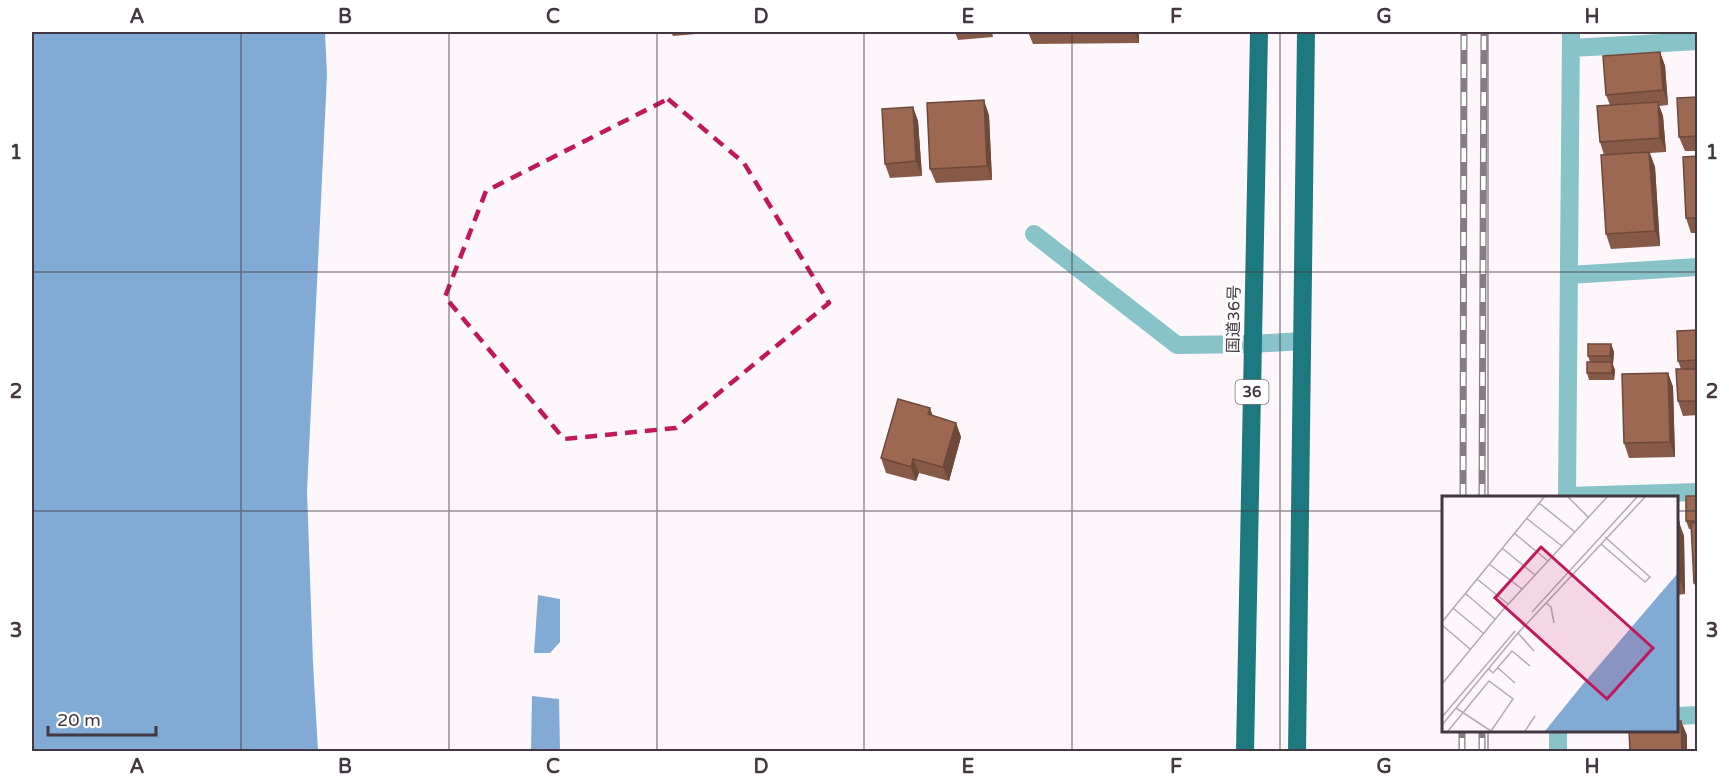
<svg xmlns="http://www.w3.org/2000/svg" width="1729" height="783" viewBox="0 0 1729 783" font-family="'Varela Round','Noto Sans JP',sans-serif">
<rect width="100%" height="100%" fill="#fdf7fc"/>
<path fill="#81aad4" d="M32,32H325L327,75L307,491L313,663L318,751H32Z
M538,595L560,599V642L550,653H534Z
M532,696L559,699L560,751H531Z"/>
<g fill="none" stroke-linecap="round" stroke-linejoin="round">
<path stroke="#87c3c8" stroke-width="18" d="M1571,48L1698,41
M1034,234L1177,345L1253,344L1302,341
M1569,275L1698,267
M1567,496L1698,492
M1567,498L1571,32
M1676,716L1698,715
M1558,752V730"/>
<path stroke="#1d7980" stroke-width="18" d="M1245,752L1259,32
M1297,752L1306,32"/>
<defs>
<path id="rail" d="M1463,498L1464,32
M1482,498L1484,32
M1462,752V730
M1482,752V730"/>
</defs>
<use href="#rail" stroke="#857c84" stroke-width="7"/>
<use href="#rail" stroke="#fff" stroke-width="4.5" stroke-dasharray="14" stroke-linecap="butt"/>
</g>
<path fill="#875947" d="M671,32H708V33L673,36Z
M955,32H992L993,37L958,40Z
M1028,32H1139V43L1033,44Z
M1660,52L1665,66L1668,105L1659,106L1663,116L1666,152L1650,153L1655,167L1660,246L1611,249L1606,234L1604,155L1600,142L1610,105L1606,95Z
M1698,97V151H1685L1679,137Z
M913,107L918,121L922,176L890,178L885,164Z
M989,115L992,180L936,183L930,169Z
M1698,156V233H1691L1686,218Z
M1698,330V415L1683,416L1678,401L1681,369L1678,361Z
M1611,344L1614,352L1613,364H1612L1615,370L1614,380H1589L1587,373L1590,362L1588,356Z
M1668,373L1673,387L1675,457L1629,458L1624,443Z
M930,408L932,416L956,423L961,437L949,481L919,473L916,481L886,473L881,458Z
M1698,496V593L1694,583L1691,529H1689L1686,521Z
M1677,522L1684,536L1685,594L1677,595Z"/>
<path fill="#6e4939" d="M1134,32H1139V43Z
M1660,52L1665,66L1668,105L1663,90Z
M984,100L989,115L992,180L987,166Z
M1658,102L1663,116L1666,152L1660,138Z
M913,107L918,121L922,176L916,161Z
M1649,152L1655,167L1660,246L1655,231Z
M1611,344L1614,352L1613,364L1610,356Z
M1612,362L1615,370L1614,380L1612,373Z
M1668,373L1673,387L1675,457L1670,442Z
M930,408L935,422L928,414Z
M956,423L961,437L949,481L943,467Z
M913,459L919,473L916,481L911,467Z
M1679,522L1684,536L1685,594L1680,580Z
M1681,721L1687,735V752H1682Z"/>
<path fill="#9d6852" stroke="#6e4939" stroke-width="1.5" d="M1660,52L1663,90L1606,95L1603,56Z
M1698,97V136L1679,137L1677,98Z
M984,100L987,166L930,169L927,103Z
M1658,102L1660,138L1600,142L1597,106Z
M913,107L916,161L885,164L882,109Z
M1649,152L1655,231L1606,234L1601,155Z
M1698,156V218H1686L1683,157Z
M1698,330V360L1678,361L1677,331Z
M1588,344H1611L1610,356H1588Z
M1587,362H1612V373H1587Z
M1676,369H1698V401H1678Z
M1668,373L1670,442L1624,443L1622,374Z
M898,399L930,408L928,414L956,423L943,467L913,459L911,467L881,458Z
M1686,496H1698V521H1686Z
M1677,522H1679L1680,580H1677Z
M1691,523H1698V583H1694Z
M1677,721H1681L1682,752H1630L1629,730H1677Z"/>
<path fill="none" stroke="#c2185b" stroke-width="4.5" stroke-dasharray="12 8" stroke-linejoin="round" d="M668,99L744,163L829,303L676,428L564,439L445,297L486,191Z"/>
<path fill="none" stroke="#433842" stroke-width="1.5" stroke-opacity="0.55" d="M241,32V752M449,32V752M657,32V752M864,32V752M1072,32V752M1280,32V752M1488,32V498M32,272H1698M32,511H1444M1676,511H1698M1488,730V752"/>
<g text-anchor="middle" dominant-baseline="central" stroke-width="6" stroke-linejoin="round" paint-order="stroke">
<rect fill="#fff" stroke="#7b747b" stroke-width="1.5" x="1235.5" y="380" width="33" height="24" rx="4.5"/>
<g font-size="15" font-weight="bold" fill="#433842">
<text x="1252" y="392">36</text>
</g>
<g font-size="16" fill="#433842" stroke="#fff">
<text transform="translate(1234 319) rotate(-89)">国道36号</text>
</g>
</g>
<g transform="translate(1442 496)">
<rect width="236" height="236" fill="#fdf7fc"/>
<path d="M235,78V235H103L141,188Z" fill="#81aad4"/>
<path fill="none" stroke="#b3abb2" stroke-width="1.5" d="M125,0L147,22M97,7L133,36M84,22L120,50M72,37L106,65M159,48L203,86L208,81L163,41M60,52L93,79M47,68L80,93M35,83L66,108M23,97L53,123M104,107L109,111L112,127M11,112L41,137M90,116L196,0M0,126L103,0M0,129L28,153M76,137L92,155M56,172L73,187M47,173L51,177L70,155L88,170M0,188L60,115L166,0M14,212L49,235M0,221L73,135M0,229L76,137L204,0M6,235L47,185L71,203L49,235M83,235L93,220"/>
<path fill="#c2185b" fill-opacity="0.15" stroke="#c2185b" stroke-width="3" d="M99,51L211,152L165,203L53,102Z"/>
<rect width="236" height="236" fill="none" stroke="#433842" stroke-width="3"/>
</g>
<rect width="1729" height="783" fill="none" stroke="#ffffff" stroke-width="66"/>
<path d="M48 726v9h108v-9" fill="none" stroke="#433842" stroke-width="3"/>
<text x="57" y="726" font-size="18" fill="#433842" stroke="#ffffff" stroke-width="4.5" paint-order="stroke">20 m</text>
<rect x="33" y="33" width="1663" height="717" fill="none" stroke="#433842" stroke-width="2"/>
<g font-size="20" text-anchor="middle" font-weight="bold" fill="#433842">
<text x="137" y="23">A</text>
<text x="345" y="23">B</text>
<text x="553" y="23">C</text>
<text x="761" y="23">D</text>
<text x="968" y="23">E</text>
<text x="1176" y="23">F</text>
<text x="1384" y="23">G</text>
<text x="1592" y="23">H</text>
<text x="16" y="159">1</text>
<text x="1712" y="159">1</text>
<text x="16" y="398">2</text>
<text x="1712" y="398">2</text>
<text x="16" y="637">3</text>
<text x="1712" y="637">3</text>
<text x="137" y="773">A</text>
<text x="345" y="773">B</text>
<text x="553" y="773">C</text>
<text x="761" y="773">D</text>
<text x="968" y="773">E</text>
<text x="1176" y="773">F</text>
<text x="1384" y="773">G</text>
<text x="1592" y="773">H</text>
</g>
</svg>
